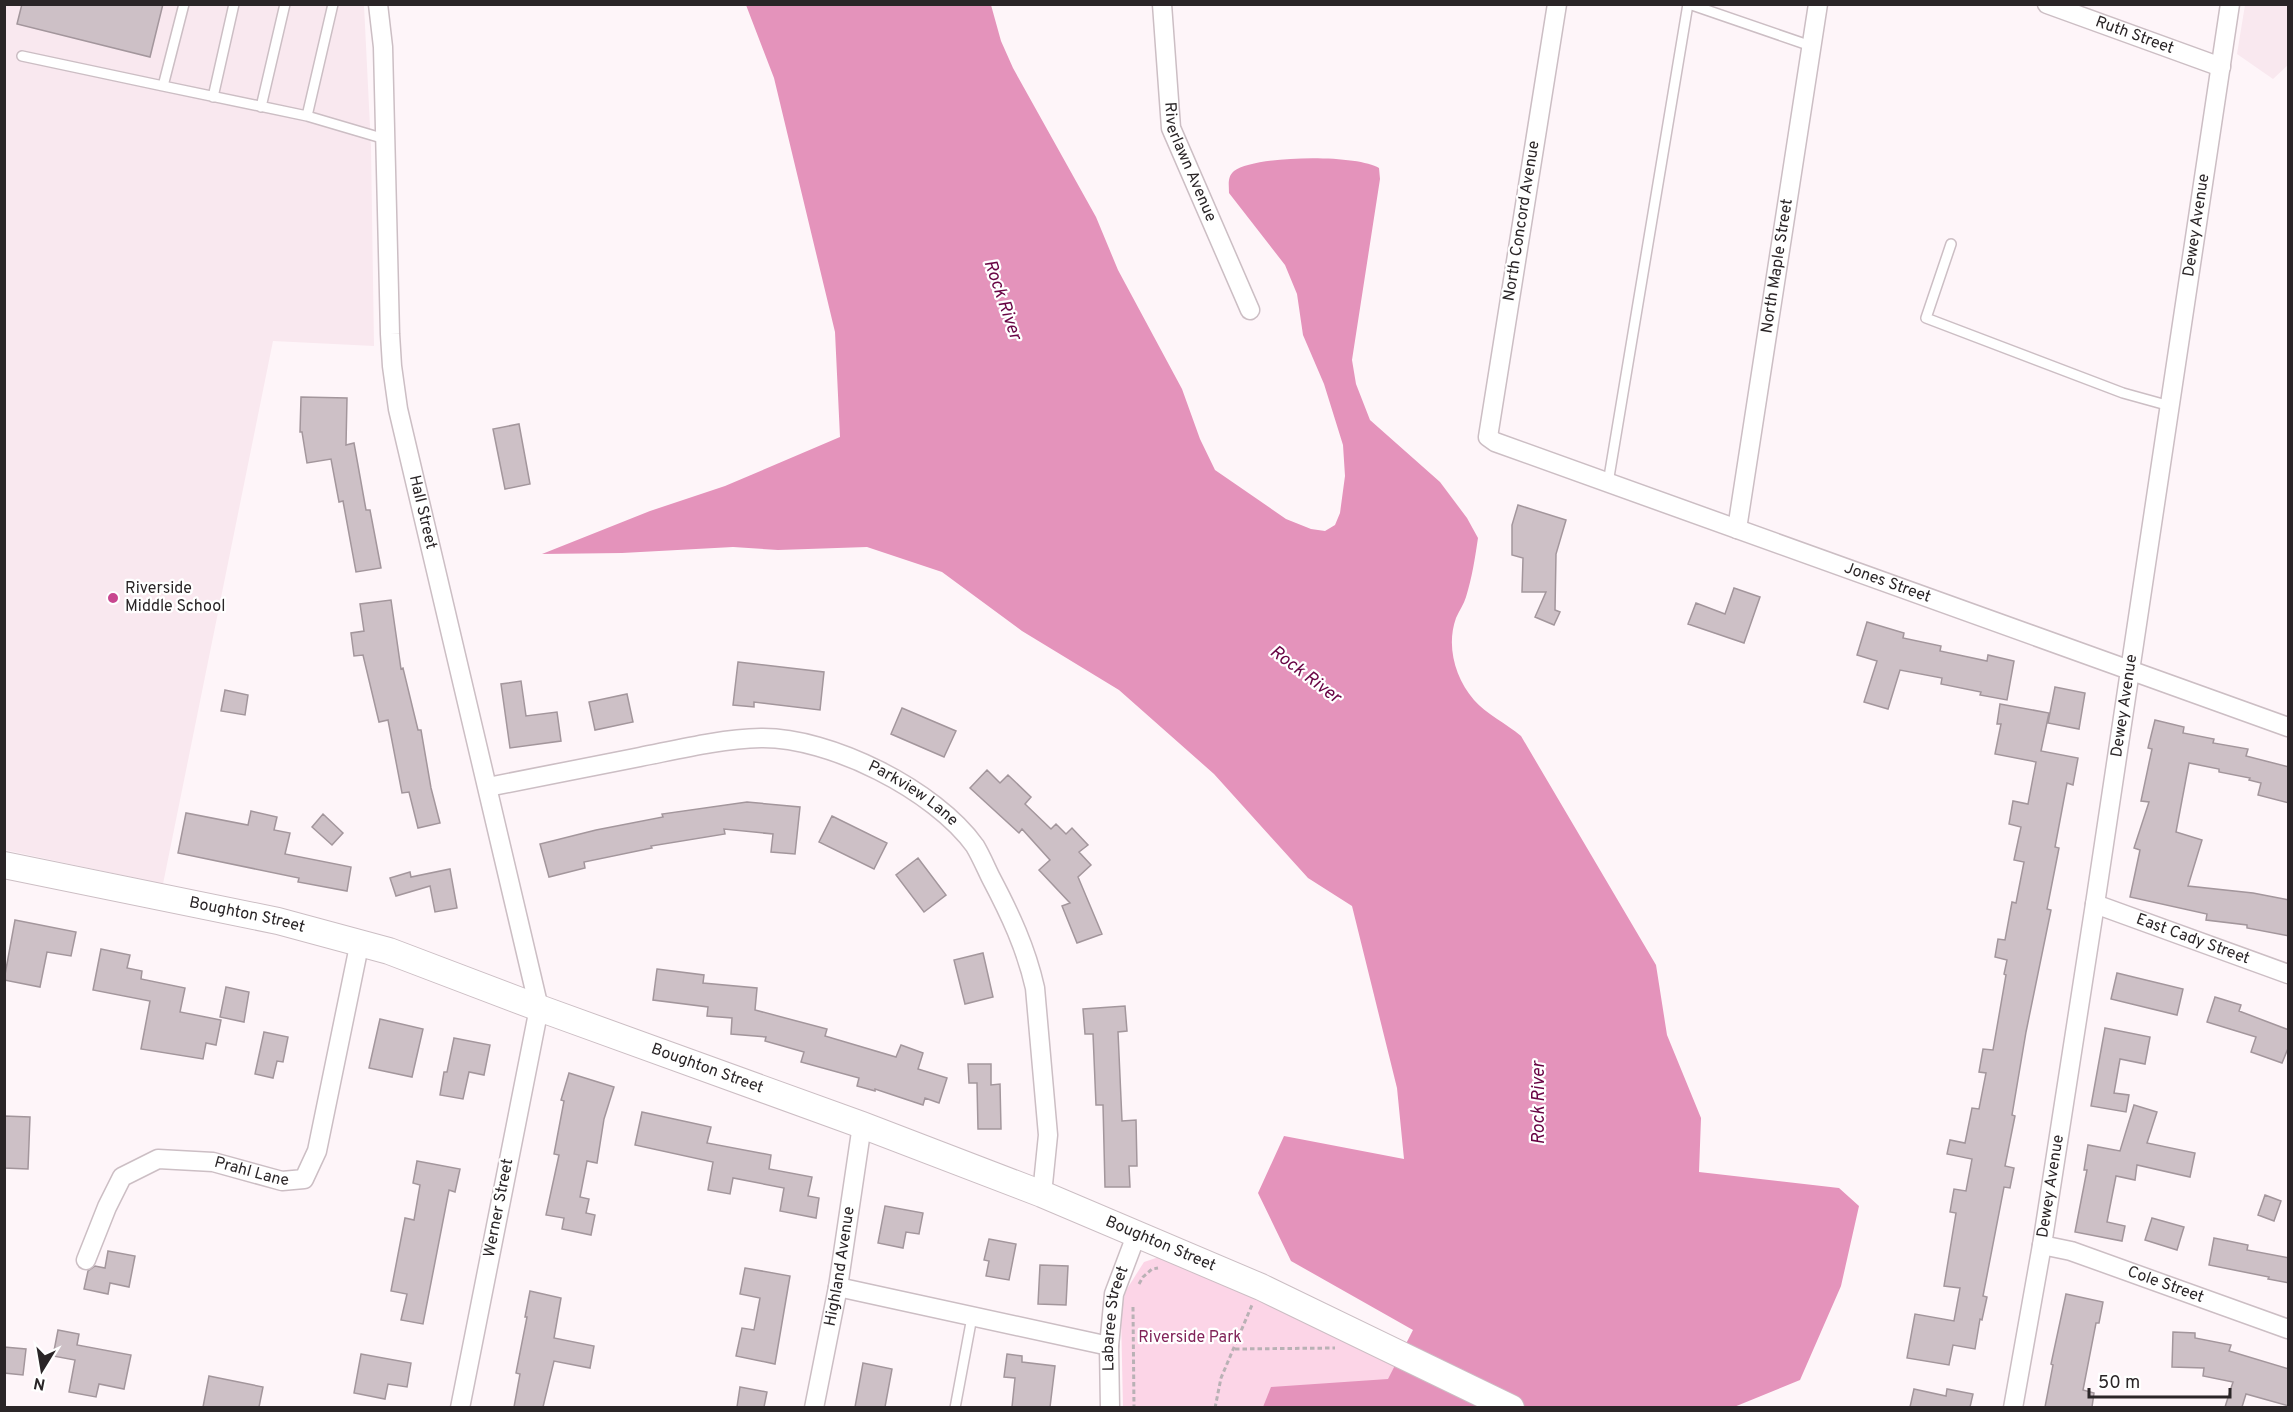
<svg xmlns="http://www.w3.org/2000/svg" width="2293" height="1412" viewBox="0 0 2293 1412" font-family="Overpass,sans-serif">
<rect width="100%" height="100%" fill="#fef5f9"/>
<path fill="#f9e8ef" d="M5,5H364L371,147L374,346L273,341L163,884L5,850Z
M2245,5H2288V65L2273,79L2237,54Z"/>
<path fill="#fcd5e7" d="M1165,1255L1493,1408H1123L1121,1315L1125,1292L1144,1262Z"/>
<path fill="#e493bb" d="M746,5H991L1001,41L1013,68L1096,217L1118,270L1182,389L1200,439L1215,470L1286,519L1311,529L1325,531L1335,525L1340,513L1345,476L1343,445L1324,384L1303,335L1297,294L1285,265L1229,193C1229,185 1227,177 1234,171C1255,155 1357,154 1379,168L1380,179L1352,360L1356,384L1370,420L1440,482L1467,518L1478,538C1475,558 1472,578 1466,597C1464,604 1459,611 1456,618C1446,646 1455,678 1474,700C1485,713 1507,724 1521,736L1656,965L1667,1035L1701,1118L1699,1172L1839,1188L1859,1206L1841,1286L1800,1380L1734,1407H1263L1271,1387L1388,1379L1413,1330L1291,1261L1258,1193L1284,1136L1404,1159L1397,1088L1352,906L1308,878L1214,774L1119,690L1022,631L942,572L867,547L778,550L733,547L622,553L542,554L650,511L725,486L840,437L835,332L774,78Z"/>
<path fill="#cdc0c6" stroke="#a3969c" stroke-width="1.5" d="M22,4H163L150,57L17,24Z
M301,397L347,398L346,445L354,443L366,510H370L381,568L356,572L343,501L339,502L331,459L307,463L302,432H300Z
M519,424L530,484L505,489L493,429Z
M1518,505L1566,520L1556,554L1555,610L1560,612L1554,625L1535,617L1546,592H1522L1523,558L1512,555V525Z
M1734,588L1760,597L1744,643L1688,624L1696,603L1725,614Z
M391,600L401,669L403,668L418,730H421L431,788L440,823L418,828L409,792L402,793L388,720L379,722L363,655L354,656L351,633L364,631L360,604Z
M1867,622L1904,633L1903,638L1941,646L1940,651L1987,661L1988,655L2014,661L2007,700L1980,695L1981,692L1941,684L1942,678L1900,670L1888,709L1864,702L1877,661L1857,655Z
M738,662L824,672L820,710L754,702V707L733,705Z
M521,681L526,716L557,712L561,741L510,748L501,684Z
M2055,687L2085,693L2079,729L2048,723Z
M225,690L248,695L245,715L221,711Z
M627,694L633,722L595,730L589,702Z
M2000,704L2049,713L2041,751L2078,758L2073,785L2067,783L2055,847L2059,848L2047,909L2051,910L2026,1032L2012,1115L2015,1116L2005,1166L2014,1168L2010,1188L2004,1187L1983,1296L1987,1297L1982,1320L1980,1319L1975,1349L1953,1345L1949,1365L1907,1358L1915,1314L1954,1321L1960,1288L1944,1286L1956,1213L1950,1212L1954,1189L1966,1191L1972,1159L1947,1154L1950,1140L1965,1143L1972,1108L1979,1109L1986,1073L1979,1072L1983,1049L1993,1050L2006,975L2004,974L2007,960L1995,957L1998,939L2005,940L2012,902L2016,903L2024,862L2014,860L2021,827L2009,824L2013,801L2028,804L2036,762L1995,754L2001,724H1997Z
M902,708L956,731L944,757L891,734Z
M2155,720L2184,727L2183,733L2214,739L2213,743L2248,749L2246,756L2289,767V803L2258,795L2261,783L2249,780L2250,778L2219,772V769L2189,763L2176,832L2202,840L2188,886L2253,893L2289,900V936L2247,928V925L2206,920L2207,914L2130,897L2140,850L2134,848L2149,802L2141,801L2152,749L2148,748Z
M987,770L1000,783L1008,775L1031,797L1025,804L1051,829L1056,824L1066,834L1072,828L1088,845L1079,852L1091,865L1078,877L1102,934L1077,943L1062,906L1070,903L1039,870L1050,860L1022,829L1019,833L970,788Z
M747,802L800,807L795,854L771,852L773,834L724,829L725,834L651,846L652,848L584,862L585,868L549,877L540,844L596,830L663,817L662,814Z
M251,811L277,817L274,830L290,833L285,854L351,867L347,891L298,882L299,878L178,853L186,813L248,825Z
M323,814L343,833L332,845L312,827Z
M832,816L887,843L874,869L819,842Z
M918,858L946,895L924,912L896,875Z
M450,869L457,908L435,912L430,886L396,896L390,878L410,872L411,877Z
M15,920L76,932L71,956L47,952L40,987L4,980Z
M101,949L130,955L127,968L142,971L141,979L185,988L180,1012L221,1020L216,1045L206,1043L203,1059L141,1049L150,1001L93,990Z
M983,953L993,997L965,1004L954,960Z
M657,969L704,975L703,983L757,988L755,1010L827,1029L825,1036L896,1057L901,1045L923,1053L918,1069L947,1078L939,1103L925,1098L923,1105L875,1089V1091L857,1086L859,1078L801,1062L804,1052L765,1041L766,1037L731,1034L732,1018L707,1016L708,1007L653,1000Z
M2117,973L2183,989L2177,1015L2111,999Z
M226,987L249,992L244,1022L220,1017Z
M2215,997L2241,1005L2239,1011L2289,1030V1046L2282,1063L2251,1052L2256,1037L2207,1022Z
M1125,1006L1127,1031L1118,1032L1122,1121L1136,1120L1137,1166H1129L1130,1187H1105L1103,1105H1096L1093,1034H1085L1083,1009Z
M380,1019L423,1029L412,1077L369,1068Z
M2105,1028L2150,1037L2145,1064L2120,1059L2114,1093L2129,1095L2126,1112L2091,1106Z
M264,1032L288,1037L283,1062L277,1061L273,1078L255,1074Z
M454,1038L490,1045L484,1075L469,1072L463,1099L440,1095L444,1072H447Z
M968,1064H991V1085L1000,1084L1001,1129H978L977,1083H969Z
M569,1073L614,1087L604,1119L597,1163L587,1161L580,1197L589,1199L586,1213L595,1215L591,1235L562,1229L564,1218L546,1215L559,1155L554,1154L564,1101L561,1100Z
M2134,1105L2157,1112L2147,1143L2195,1153L2190,1177L2137,1165L2135,1180L2116,1176L2107,1222L2125,1226L2122,1241L2075,1232L2087,1170H2084L2088,1145L2120,1151Z
M642,1112L711,1127L707,1143L771,1155L769,1169L812,1177L808,1196L819,1198L816,1218L780,1211L784,1188L733,1178L730,1194L708,1190L713,1162L635,1145Z
M4,1116L30,1117L28,1169L4,1168Z
M417,1161L460,1169L455,1192L449,1190L423,1324L401,1320L407,1294L391,1291L405,1218L414,1220L420,1185L413,1183Z
M2265,1195L2281,1201L2274,1221L2258,1215Z
M885,1206L923,1213L919,1234L906,1232L903,1248L878,1243Z
M2152,1218L2184,1227L2177,1250L2145,1240Z
M2214,1238L2248,1245L2247,1250L2289,1258V1283L2268,1279L2269,1277L2209,1265Z
M989,1239L1016,1244L1009,1280L986,1276L989,1261L984,1260Z
M108,1251L135,1256L129,1287L110,1283L108,1294L84,1289L88,1271L95,1266L105,1268Z
M1040,1265L1068,1266L1066,1305L1038,1304Z
M745,1268L790,1276L775,1364L736,1356L742,1328L754,1330L760,1298L740,1294Z
M530,1291L561,1298L554,1338L594,1346L590,1368L554,1361L543,1407H514L520,1374L516,1373L527,1317H525Z
M2066,1294L2103,1302L2099,1323H2096L2083,1390L2094,1393L2092,1407H2045L2053,1365L2051,1364Z
M58,1330L79,1334L77,1345L131,1355L124,1389L99,1384L96,1397L69,1392L75,1360L53,1356Z
M2173,1332L2195,1333V1338L2231,1345L2229,1351L2289,1369V1406L2246,1394L2242,1407H2225L2233,1382L2203,1376L2204,1368L2172,1367Z
M4,1347L26,1349L23,1375L4,1373Z
M361,1354L411,1363L407,1387L388,1384L385,1399L354,1393Z
M1007,1354L1022,1356V1362L1055,1366L1050,1407H1012L1015,1378L1004,1377Z
M863,1363L892,1369L885,1407H855Z
M209,1376L263,1387L259,1407H203Z
M740,1387L767,1392L764,1407H737Z
M1914,1389L1946,1396L1947,1389L1973,1394L1970,1407H1910Z"/>
<g fill="none" stroke-linecap="round" stroke-linejoin="round">
<defs>
<path id="lane" d="M184,4L163,86L307,116L385,139
M1689,4L1811,46
M22,56L163,86
M213,97L234,4
M261,107L285,4
M307,116L333,4
M1951,244L1926,318L2123,393L2170,406
M1608,483L1688,4
M955,1408L972,1317"/>
<g id="street">
<path id="s1" d="M378,4L383,47L390,334L392,366L398,409L539,1008L460,1408"/>
<path id="s2" d="M1162,4L1171,128L1250,310"/>
<path id="s3" d="M1557,4L1488,437L1495,442L2288,727"/>
<path id="s4" d="M2047,4L2221,67"/>
<path id="s5" d="M1737,529L1818,4"/>
<path id="s6" d="M488,787C539,777 589,767 640,757C680,749 720,739 761,738C830,737 935,790 975,846C981,856 986,868 991,878C1010,914 1026,948 1035,988L1048,1135L1042,1194"/>
<path id="s7" d="M2095,904L2288,974"/>
<path id="s8" d="M2042,1245L2071,1251L2288,1329"/>
<path id="s9" d="M86,1260L107,1207L122,1177L158,1159L213,1162L282,1181L304,1179L317,1151L360,941"/>
<path d="M838,1287L1109,1346"/>
<path id="s10" d="M814,1408L838,1287L862,1125"/>
<path id="s11" d="M1110,1408L1109,1346L1114,1294L1137,1233"/>
<path id="s12" d="M2013,1408L2042,1245L2095,904L2230,4"/>
</g>
<g id="secondary">
<path id="s13" d="M4,865L278,921L389,951L539,1008L862,1125L1042,1194L1261,1287L1511,1408"/>
</g>
</defs>
<use href="#lane" stroke="#ccbec4" stroke-width="12"/>
<use href="#street" stroke="#ccbec4" stroke-width="21"/>
<use href="#secondary" stroke="#ccbec4" stroke-width="28"/>
<path stroke="#b9b1b5" stroke-width="3" stroke-dasharray="4.5 3" stroke-linecap="butt" d="M1139,1284L1143,1277L1152,1269L1158,1268
M1133,1307L1134,1408
M1235,1349L1335,1348
M1215,1408L1221,1378L1252,1305"/>
<use href="#lane" stroke="#fff" stroke-width="9"/>
<use href="#street" stroke="#fff" stroke-width="18"/>
<use href="#secondary" stroke="#fff" stroke-width="26"/>
</g>
<circle fill="#c8468f" stroke="#fff" stroke-width="2" cx="113" cy="598" r="6"/>
<g text-anchor="middle" dominant-baseline="central" stroke-width="4.5" stroke-linejoin="round" paint-order="stroke">
<g font-size="16" fill="#2a2527" stroke="#fff">
<text stroke="none"><textPath href="#s4" startOffset="93">Ruth Street</textPath></text>
<text stroke="none"><textPath href="#s2" startOffset="162">Riverlawn Avenue</textPath></text>
<text transform="translate(1522 221) rotate(-81)">North Concord Avenue</text>
<text stroke="none"><textPath href="#s12" startOffset="1197">Dewey Avenue</textPath></text>
<text stroke="none"><textPath href="#s5" startOffset="266">North Maple Street</textPath></text>
<text stroke="none"><textPath href="#s1" startOffset="512">Hall Street</textPath></text>
<text stroke="none"><textPath href="#s3" startOffset="864">Jones Street</textPath></text>
<text stroke="none"><textPath href="#s12" startOffset="711">Dewey Avenue</textPath></text>
<text stroke="none"><textPath href="#s6" startOffset="442">Parkview Lane</textPath></text>
<text stroke="none"><textPath href="#s13" startOffset="248">Boughton Street</textPath></text>
<text stroke="none"><textPath href="#s7" startOffset="104">East Cady Street</textPath></text>
<text stroke="none"><textPath href="#s13" startOffset="734">Boughton Street</textPath></text>
<text stroke="none"><textPath href="#s9" startOffset="226">Prahl Lane</textPath></text>
<text stroke="none"><textPath href="#s12" startOffset="225">Dewey Avenue</textPath></text>
<text transform="translate(499 1208) rotate(-79)">Werner Street</text>
<text stroke="none"><textPath href="#s13" startOffset="1220">Boughton Street</textPath></text>
<text stroke="none"><textPath href="#s10" startOffset="144">Highland Avenue</textPath></text>
<text stroke="none"><textPath href="#s8" startOffset="130">Cole Street</textPath></text>
<text stroke="none"><textPath href="#s11" startOffset="90">Labaree Street</textPath></text>
</g>
<g font-size="16" fill="#2a2527" stroke="#fff" text-anchor="start">
<text x="125" y="589">Riverside<tspan x="125" dy="18">Middle School</tspan></text>
</g>
<g font-size="16" fill="#812359" stroke="#fff">
<text x="1190" y="1338">Riverside Park</text>
</g>
<g font-size="18" font-style="italic" fill="#680444" stroke="#fff">
<text transform="translate(1002 300) rotate(71)">Rock River</text>
<text transform="translate(1305 675) rotate(37)">Rock River</text>
<text transform="translate(1539 1103) rotate(-90)">Rock River</text>
</g>
</g>
<rect width="2293" height="1412" fill="none" stroke="#2a2527" stroke-width="12"/>
<g transform="translate(42 1370) rotate(191)" stroke="#ffffff" stroke-width="4.5" paint-order="stroke">
<path d="M0-4.5L10 22L0 15L-10 22Z" fill="#2a2527"/>
<text y="-9" font-size="16" font-weight="bold" text-anchor="middle" fill="#2a2527">N</text>
</g>
<path d="M2089 1388v9h141v-9" fill="none" stroke="#2a2527" stroke-width="3"/>
<text x="2098" y="1388" font-size="18" fill="#2a2527" stroke="#ffffff" stroke-width="4.5" paint-order="stroke">50 m</text>
</svg>
